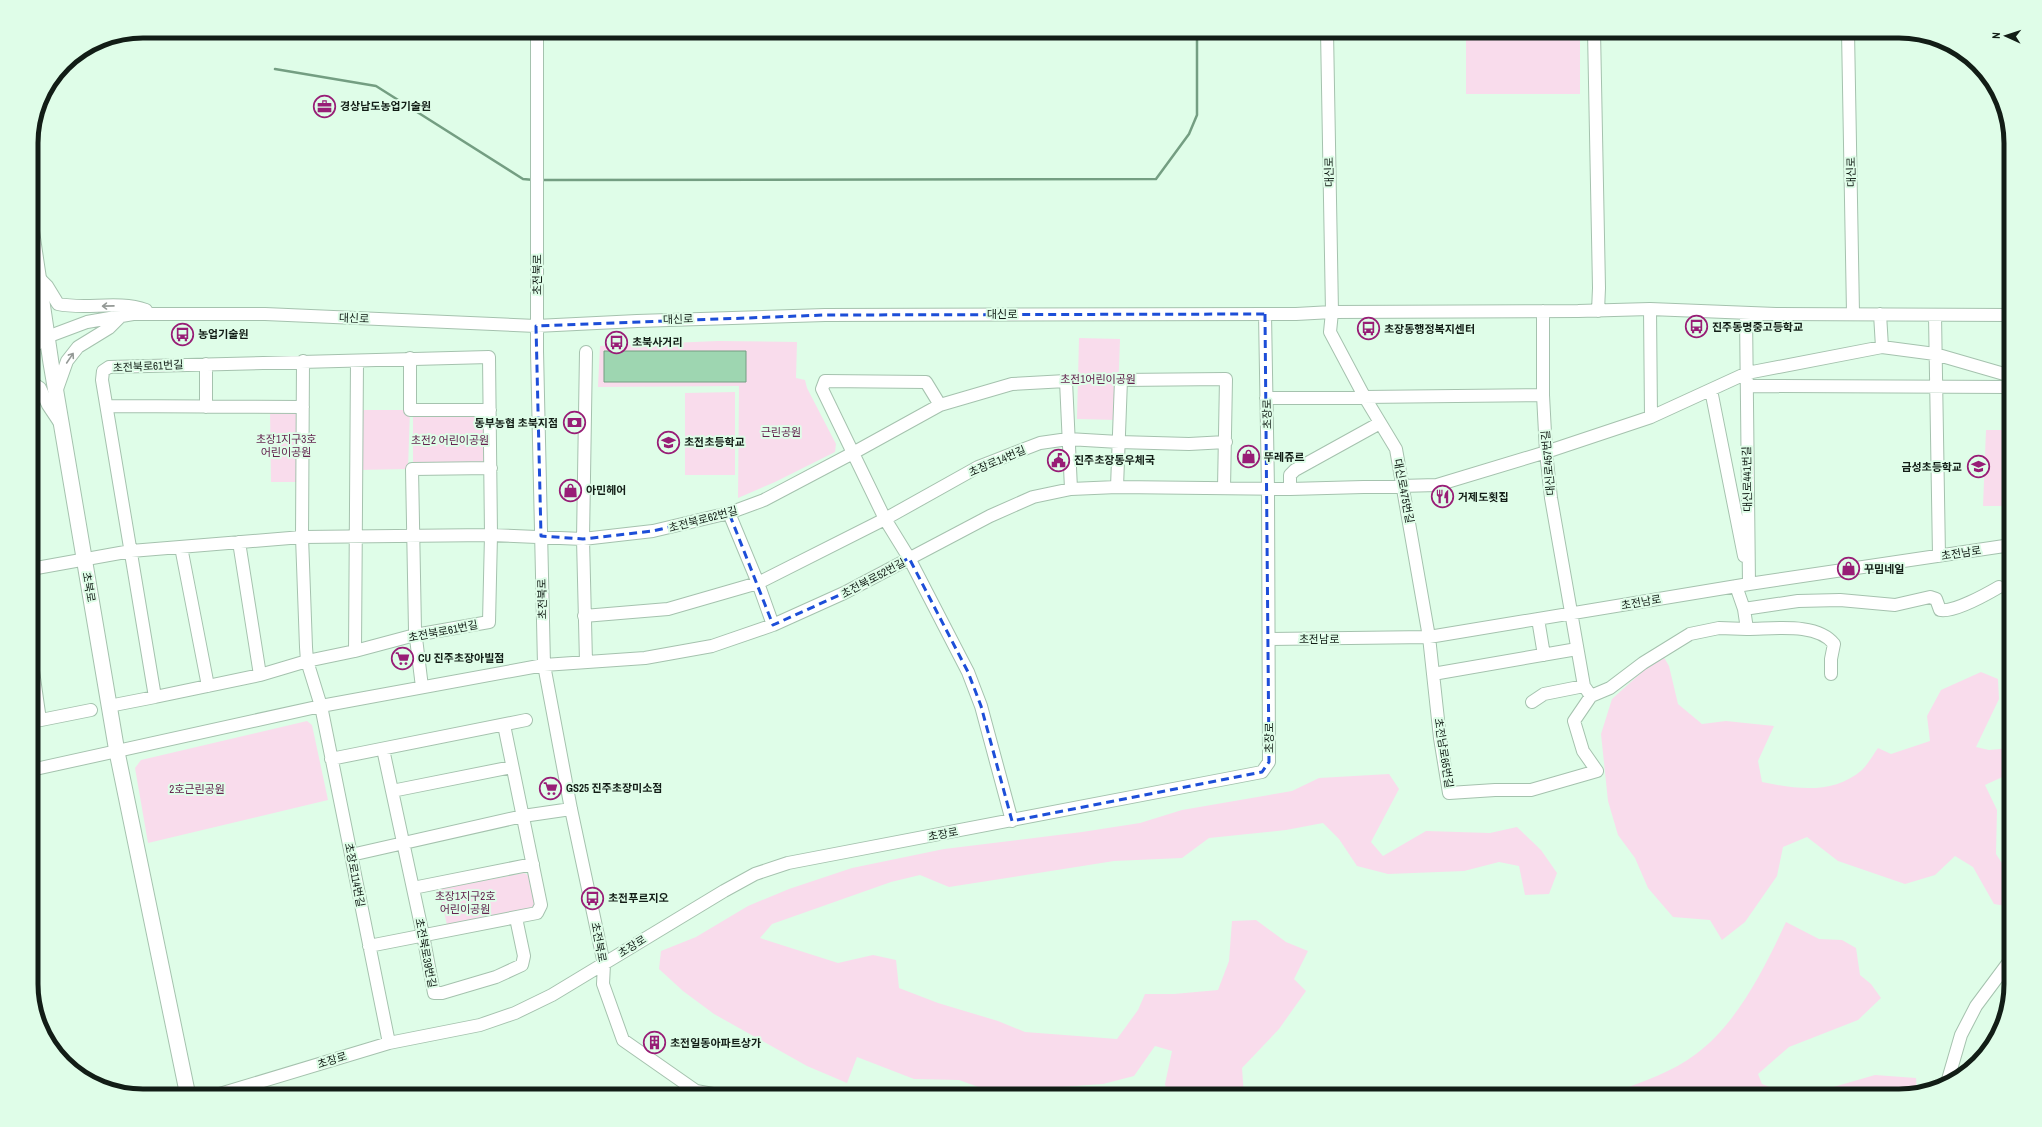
<svg xmlns="http://www.w3.org/2000/svg" width="2042" height="1127" viewBox="0 0 2042 1127" font-family="'Archivo Narrow','Noto Sans KR',sans-serif">
<rect width="100%" height="100%" fill="#dffde8"/>
<path fill="#f9dcec" d="M1466,31H1580V94H1466Z
M1079,338L1120,339L1117,420L1077,419Z
M718,341L797,342L796,378L805,380L807,388L836,444L835,452L775,482L738,498L739,386L598,387L600,346Z
M735,392V475H685V393Z
M270,409H302V482H271Z
M357,410H410L408,469L357,470Z
M413,414L486,415L487,464L413,465Z
M1986,430H2011V506H1983Z
M1662,654L1669,666L1678,704L1702,724L1726,721L1774,726L1758,761L1762,782C1796,789 1833,795 1862,770C1868,764 1873,755 1878,748L1891,754L1930,741L1927,716L1941,690L1981,672L1998,679L1999,699L1976,747L1989,750L2011,748V773L1985,785L1997,810L1996,854L2011,877L2006,906L1994,904L1973,867L1955,856L1935,875L1905,884L1838,861L1807,837L1783,847L1777,876L1745,922L1722,940L1710,920L1673,917L1648,888L1635,858L1618,835L1608,801L1601,734L1612,699Z
M307,721L312,725L328,800L148,843L135,768L141,760Z
M1389,774L1399,789L1371,842L1383,856L1426,831L1490,833L1517,827L1541,850L1557,873L1549,894L1525,895L1519,866L1499,862L1464,871L1388,874L1357,866L1339,839L1323,823L1286,830L1209,838L1182,858L1114,861L949,887L920,875L891,882L772,924L760,938L838,963L873,955L896,960L899,988L938,1003L998,1021L1025,1032L1117,1039L1138,1010L1145,994H1174L1218,990L1229,961L1232,921L1256,920L1286,942L1308,951L1294,979L1306,991L1279,1029L1242,1068L1244,1096H1168L1165,1084L1172,1051L1155,1046L1134,1076L1103,1084L992,1092L959,1080L914,1079L857,1057L847,1083L807,1066L714,1014L683,991L659,969L661,951L696,937L748,906L789,889L852,868L944,849L1082,832L1140,823L1182,810L1292,791L1319,778Z
M524,873L528,875L535,904L533,909L447,925L439,889Z
M1786,922L1819,939L1842,940L1856,948L1860,975L1871,984L1881,998L1858,1020L1789,1047L1758,1074L1762,1084L1794,1096H1613L1616,1092C1643,1081 1673,1072 1696,1054C1737,1024 1765,967 1786,922Z
M1875,1075L1916,1078L1917,1091L1899,1096H1802Z"/>
<path fill="#9ed6b1" stroke="#749e82" d="M604,351H746V382H604Z"/>
<g fill="none" stroke-linecap="round" stroke-linejoin="round">
<path stroke="#749e82" stroke-width="2.5" d="M275,69L376,86L523,179L534,180
M541,180L1156,179L1189,134L1197,115V31"/>
<defs>
<path id="minor" d="M537,31V351L544,665L571,809L604,964L603,984L623,1040L696,1091L724,1096
M1327,31L1332,312L1330,332L1364,396L1396,449L1429,637L1440,738L1449,793L1495,790H1531L1597,771L1583,751L1574,721L1591,696L1584,686L1551,498L1546,452L1543,395V311
M1594,31L1599,288L1598,311
M1848,31L1853,313
M31,289L37,276L47,286L58,304C87,310 117,300 146,310
M1650,309L1651,417
M1746,314L1749,584
M1880,314L1882,347
M1935,315L1939,556
M31,348L47,337L87,322L133,314H265L536,326L637,321L825,315L1296,314L1332,312L1578,311L1650,309L1776,314L2011,315
M410,358V410H490
M303,361L302,537L306,647L307,661L321,706L389,1043
M206,364V407
M825,381L926,382L940,405L853,453L822,389Z
M31,382L40,388L48,405L60,423
M1747,386L2011,387
M1711,390L1744,556
M56,392L67,361L78,347L109,328L120,317
M1266,398L1543,395
M940,405L1012,384L1066,381L1071,489
M107,406L303,407
M1117,487L1121,380L1226,379L1224,488
M1290,489V475L1295,470L1380,423
M239,542L260,675
M181,547L208,686
M31,569L131,551L302,537L491,535L583,539L653,531L729,513L764,500L853,453L885,519L978,467L1040,443L1068,439L1119,442L1189,444L1226,442
M1736,586L1744,609L1798,601L1840,600L1895,605L1930,597L1936,599L1940,610C1953,613 1987,594 1999,587
M584,616L668,609L758,583L729,513
M1538,619L1544,655
M773,625L758,583L885,519L909,558L968,672L981,706L1012,821
M1747,629C1773,629 1817,622 1834,644L1831,659V674
M1269,639L1429,637L1749,584L2011,545
M355,651L307,661L260,675L155,697L102,380L103,371L109,367L489,357L491,535L489,622L415,635L355,651L357,361
M31,657L40,720
M586,662L583,539L586,352
M1433,674L1577,649
M422,687L415,630L412,469L491,468
M1591,696L1610,688L1643,663L1690,634L1719,628L1747,629L1744,609
M1532,702L1544,694L1584,686
M109,706L155,697
M31,722L91,710
M383,749L423,935L434,993H442L496,977L522,965L524,956L516,918
M331,759L526,720
M31,770L321,706L544,665L645,658L712,646L773,625L844,593L990,516L1033,497L1071,489L1117,487L1290,489L1437,485L1543,453L1651,417L1747,373L1882,347L1935,354L2011,376
M392,791L512,767
M351,855L523,816L571,809
M413,888L533,864
M369,946L537,913L541,905L504,725
M1947,1083L1961,1035L1976,1006L2011,959
M213,1096L389,1043L480,1025L515,1013L552,995L724,891L755,874L788,863L1262,772L1269,762L1268,489L1265,314"/>
<path id="major" d="M31,228L51,363L117,752L188,1096"/>
</defs>
<use href="#minor" stroke="#a5c2ae" stroke-width="14"/>
<use href="#major" stroke="#a5c2ae" stroke-width="17"/>
<use href="#minor" stroke="#fff" stroke-width="12"/>
<use href="#major" stroke="#fff" stroke-width="15"/>
</g>
<defs><path id="oneway-shaft" d="M-6 0H5M1.5-3L5.5 0L1.5 3" fill="none" stroke-width="1.6" stroke-linecap="round" stroke-linejoin="round"/></defs>
<g stroke="#949996">
<use href="#oneway-shaft" transform="translate(108 306) rotate(179)"/>
<use href="#oneway-shaft" transform="translate(70 358) rotate(-56)"/>
</g>
<path fill="none" stroke="#1d4ed8" stroke-width="3" stroke-dasharray="8 5" stroke-linejoin="round" d="M1265,314L1269,762L1262,772L1012,821L981,706L968,672L909,558L844,593L773,625L729,513L653,531L583,539L541,536L536,326L825,315Z"/>
<defs>
<symbol id="office-ring" viewBox="-11 -11 22 22"><circle r="9.5" fill="#dffde8" stroke="#981d76" stroke-width="1.5"/><path d="M-6-3h4V-5.5h4V-3h4V5H-6ZM-1-4.5V-3h2v-1.5ZM-6 0V1H6V0Z" fill="#981d76"/></symbol>
<symbol id="bus-ring" viewBox="-11 -11 22 22"><circle r="9.5" fill="#dffde8" stroke="#981d76" stroke-width="1.5"/><path d="M-5-6H5V4H4V6H2V4H-2V6H-4V4H-5ZM-3.5-4V0h7V-4ZM-3.5 1.2v1.5H-2V1.2ZM2 1.2v1.5H3.5V1.2Z" fill="#981d76"/></symbol>
<symbol id="bank-ring" viewBox="-11 -11 22 22"><circle r="9.5" fill="#dffde8" stroke="#981d76" stroke-width="1.5"/><path d="M-6-4H6V4H-6ZM0-2.3a2.3 2.3 0 1 0 0 4.6a2.3 2.3 0 1 0 0-4.6Z" fill="#981d76"/></symbol>
<symbol id="school-ring" viewBox="-11 -11 22 22"><circle r="9.5" fill="#dffde8" stroke="#981d76" stroke-width="1.5"/><path d="M0-5L7-2L0 1L-7-2ZM-4 1L0 2.5L4 1V4Q0 6-4 4Z" fill="#981d76"/></symbol>
<symbol id="shop-ring" viewBox="-11 -11 22 22"><circle r="9.5" fill="#dffde8" stroke="#981d76" stroke-width="1.5"/><path d="M-5-2.5h2.3a2.7 3.5 0 0 1 5.4 0H5L5.5 6h-11ZM-1.5-2.5h3a1.5 2.3 0 0 0-3 0Z" fill="#981d76"/></symbol>
<symbol id="civic-ring" viewBox="-11 -11 22 22"><circle r="9.5" fill="#dffde8" stroke="#981d76" stroke-width="1.5"/><path d="M-.6-6.5H3V-4.5H.6V-3L4-1V1h2V6H-6V1h2V-1L-.6-3ZM-1.2 2.5V6h2.4V2.5Z" fill="#981d76"/></symbol>
<symbol id="restaurant-ring" viewBox="-11 -11 22 22"><circle r="9.5" fill="#dffde8" stroke="#981d76" stroke-width="1.5"/><path d="M-5-6h1v4h1v-4h1v4h1v-4h1v5L-1.5 .5V6h-2V.5L-5-1ZM5-6V6H3V1.5H1.5Q1.5-4 5-6Z" fill="#981d76"/></symbol>
<symbol id="supermarket-ring" viewBox="-11 -11 22 22"><circle r="9.5" fill="#dffde8" stroke="#981d76" stroke-width="1.5"/><path d="M-6-5.5h2.5l.6 2H6L4.5 2H-2.5L-4.4-4H-6ZM-1.5 3.2a1.3 1.3 0 1 0 .1 0ZM3 3.2a1.3 1.3 0 1 0 .1 0Z" fill="#981d76"/></symbol>
<symbol id="building-ring" viewBox="-11 -11 22 22"><circle r="9.5" fill="#dffde8" stroke="#981d76" stroke-width="1.5"/><path d="M-4-6H4V6H1V3H-1V6H-4ZM-2.5-4.3h1.7v1.8h-1.7ZM.8-4.3h1.7v1.8H.8ZM-2.5-1h1.7V.8h-1.7ZM.8-1h1.7V.8H.8Z" fill="#981d76"/></symbol>
</defs>
<g fill-rule="evenodd">
<use href="#office-ring" x="312" y="94" width="25" height="25"/>
<use href="#bus-ring" x="1684" y="314" width="25" height="25"/>
<use href="#bus-ring" x="1356" y="316" width="25" height="25"/>
<use href="#bus-ring" x="170" y="322" width="25" height="25"/>
<use href="#bus-ring" x="604" y="330" width="25" height="25"/>
<use href="#bank-ring" x="562" y="410" width="25" height="25"/>
<use href="#school-ring" x="656" y="430" width="25" height="25"/>
<use href="#shop-ring" x="1236" y="444" width="25" height="25"/>
<use href="#civic-ring" x="1046" y="448" width="25" height="25"/>
<use href="#school-ring" x="1966" y="454" width="25" height="25"/>
<use href="#shop-ring" x="558" y="478" width="25" height="25"/>
<use href="#restaurant-ring" x="1430" y="484" width="25" height="25"/>
<use href="#shop-ring" x="1836" y="556" width="25" height="25"/>
<use href="#supermarket-ring" x="390" y="646" width="25" height="25"/>
<use href="#supermarket-ring" x="538" y="776" width="25" height="25"/>
<use href="#bus-ring" x="580" y="886" width="25" height="25"/>
<use href="#building-ring" x="642" y="1030" width="25" height="25"/>
</g>
<g text-anchor="middle" dominant-baseline="central" stroke-width="4" stroke-linejoin="round" paint-order="stroke">
<g font-size="11" font-weight="bold" fill="#121d16" stroke="#dffde8" text-anchor="start">
<text x="340" y="106">경상남도농업기술원</text>
<text x="1712" y="327">진주동명중고등학교</text>
<text x="1384" y="329">초장동행정복지센터</text>
<text x="198" y="334">농업기술원</text>
<text x="632" y="342">초북사거리</text>
<text x="558" y="423" text-anchor="end">동부농협 초북지점</text>
<text x="684" y="442">초전초등학교</text>
<text x="1264" y="457">뚜레쥬르</text>
<text x="1074" y="460">진주초장동우체국</text>
<text x="1962" y="467" text-anchor="end">금성초등학교</text>
<text x="586" y="490">아민헤어</text>
<text x="1458" y="497">거제도횟집</text>
<text x="1864" y="569">꾸밈네일</text>
<text x="418" y="658">CU 진주초장아빌점</text>
<text x="566" y="788">GS25 진주초장미소점</text>
<text x="608" y="898">초전푸르지오</text>
<text x="670" y="1043">초전일동아파트상가</text>
</g>
<g font-size="11" fill="#121d16" stroke="#dffde8">
<text transform="translate(1329 172) rotate(-91)">대신로</text>
<text transform="translate(1851 172) rotate(-91)">대신로</text>
<text transform="translate(537 275) rotate(-90)">초전북로</text>
<text x="1002" y="314">대신로</text>
<text transform="translate(354 318) rotate(2)">대신로</text>
<text transform="translate(678 319) rotate(-2)">대신로</text>
<text transform="translate(148 366) rotate(-3)">초전북로61번길</text>
<text transform="translate(1267 414) rotate(-91)">초장로</text>
<text transform="translate(997 461) rotate(-23)">초장로14번길</text>
<text transform="translate(1548 463) rotate(-95)">대신로457번길</text>
<text transform="translate(1747 479) rotate(-91)">대신로441번길</text>
<text transform="translate(1404 491) rotate(79)">대신로475번길</text>
<text transform="translate(703 519) rotate(-15)">초전북로62번길</text>
<text transform="translate(1961 553) rotate(-9)">초전남로</text>
<text transform="translate(873 578) rotate(-28)">초전북로52번길</text>
<text transform="translate(89 587) rotate(80)">초북로</text>
<text transform="translate(542 599) rotate(-91)">초전북로</text>
<text transform="translate(1641 602) rotate(-10)">초전남로</text>
<text transform="translate(443 631) rotate(-11)">초전북로61번길</text>
<text x="1319" y="639">초전남로</text>
<text transform="translate(1269 738) rotate(-90)">초장로</text>
<text transform="translate(1444 753) rotate(81)">초전남로65번길</text>
<text transform="translate(943 834) rotate(-11)">초장로</text>
<text transform="translate(355 875) rotate(79)">초장로114번길</text>
<text transform="translate(599 942) rotate(79)">초전북로</text>
<text transform="translate(632 946) rotate(-32)">초장로</text>
<text transform="translate(426 953) rotate(79)">초전북로39번길</text>
<text transform="translate(332 1060) rotate(-17)">초장로</text>
</g>
<g font-size="11" fill="#64244f" stroke="#dffde8">
<text x="1098" y="379">초전1어린이공원</text>
<text x="781" y="432">근린공원</text>
<text x="286" y="439">초장1지구3호<tspan x="286" dy="13">어린이공원</tspan></text>
<text x="450" y="440">초전2 어린이공원</text>
<text x="197" y="789">2호근린공원</text>
<text x="465" y="896">초장1지구2호<tspan x="465" dy="13">어린이공원</tspan></text>
</g>
</g>
<path d="M0 0H2042V1127H0ZM143 38H1899A105 105 0 0 1 2004 143V984A105 105 0 0 1 1899 1089H143A105 105 0 0 1 38 984V143A105 105 0 0 1 143 38Z" fill="#dffde8" fill-rule="evenodd"/>
<path fill="none" stroke="#121d16" stroke-width="5" d="M143 38H1899A105 105 0 0 1 2004 143V984A105 105 0 0 1 1899 1089H143A105 105 0 0 1 38 984V143A105 105 0 0 1 143 38Z"/>
<g transform="translate(2006 36) rotate(273)" stroke="#dffde8" stroke-width="3" paint-order="stroke">
<path d="M0-3L7 15L0 10L-7 15Z" fill="#121d16"/>
<text y="-6" font-size="11" font-weight="bold" text-anchor="middle" fill="#121d16">N</text>
</g>
</svg>
